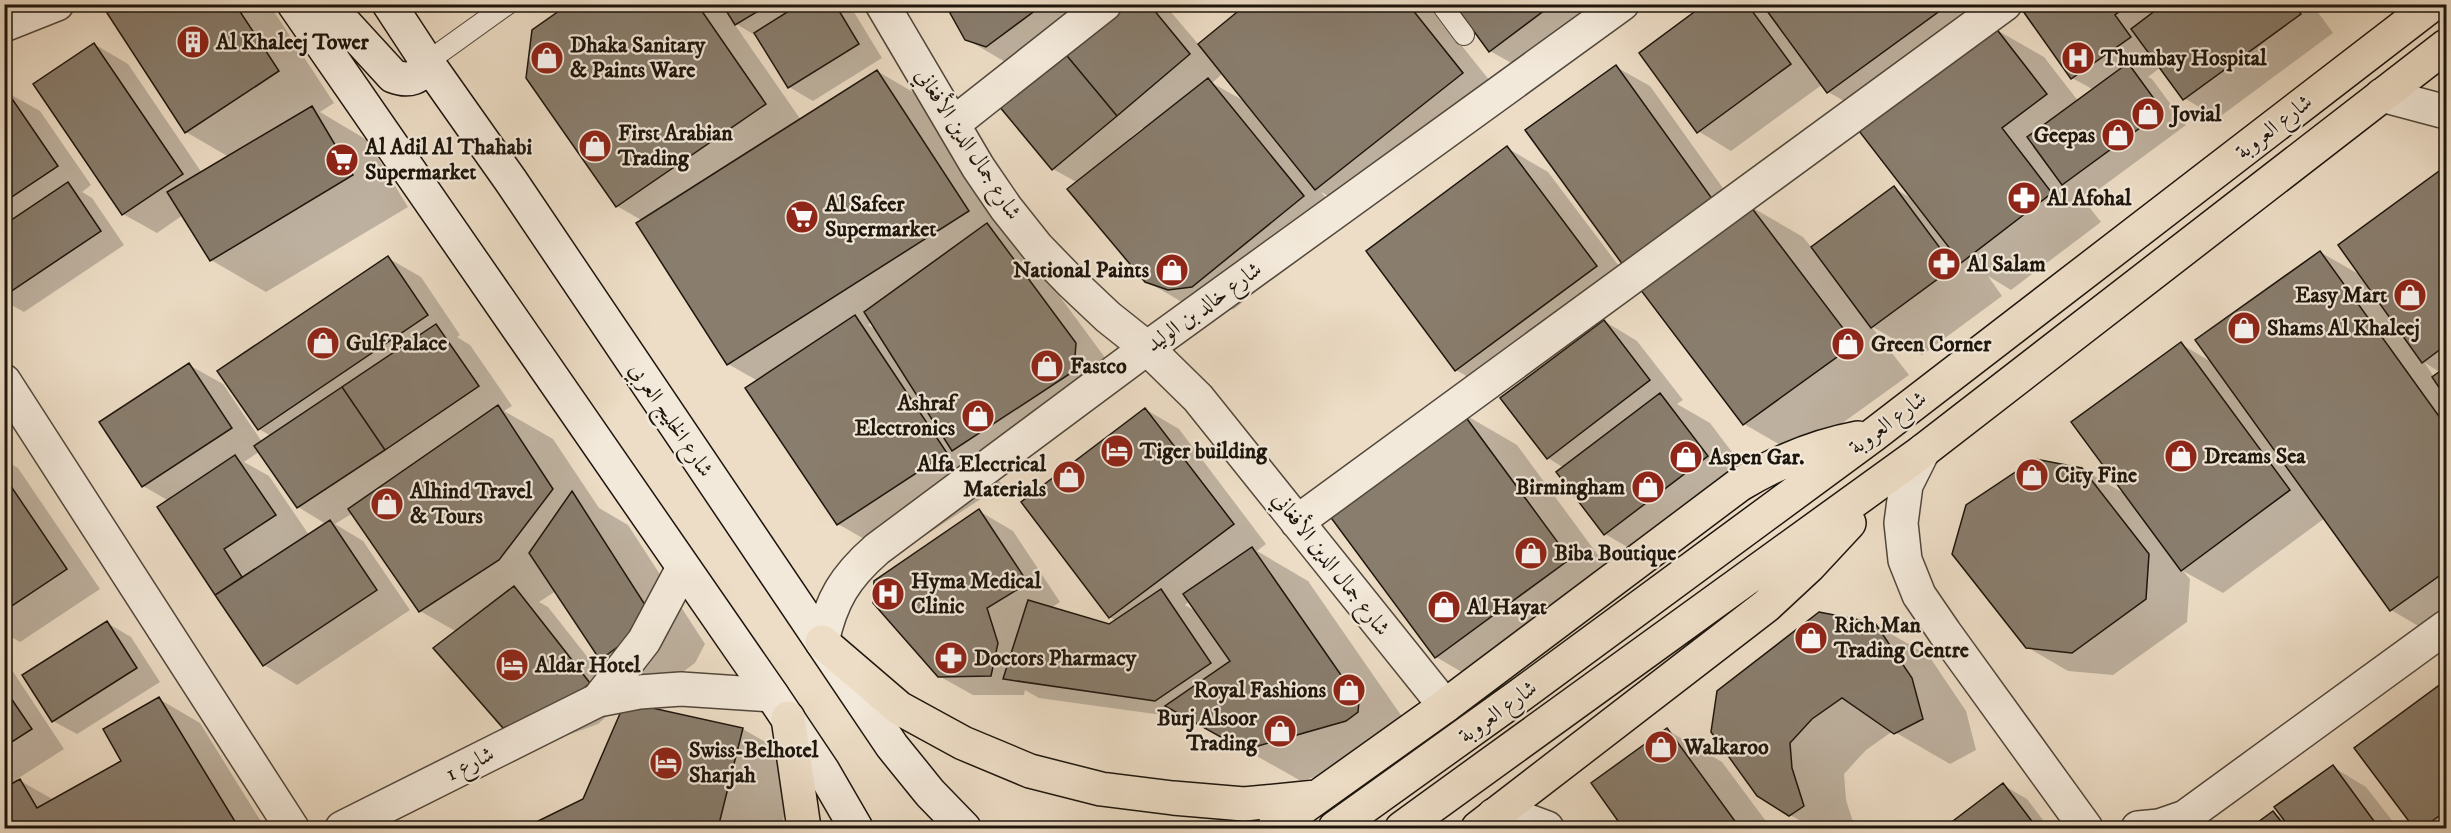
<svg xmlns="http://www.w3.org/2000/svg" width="2451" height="833" viewBox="0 0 2451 833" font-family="'IM FELL DW Pica',Amiri,serif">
<rect width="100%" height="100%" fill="#edddc6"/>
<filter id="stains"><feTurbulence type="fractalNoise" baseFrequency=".00333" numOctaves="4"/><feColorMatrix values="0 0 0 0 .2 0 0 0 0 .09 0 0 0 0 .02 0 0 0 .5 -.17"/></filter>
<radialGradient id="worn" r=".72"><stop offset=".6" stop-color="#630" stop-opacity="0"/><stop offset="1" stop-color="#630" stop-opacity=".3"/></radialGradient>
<path fill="#0003" fill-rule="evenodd" d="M123,4H269L334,103L320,112L367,140L408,207L266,292L211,260L183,215L157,233L123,214L94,44L128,64L202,173L229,157L186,132Z
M572,4H849L882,58L813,101L789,87L758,37L733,22L801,120L877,71L918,95L1009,235L1007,236L1021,244L1109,363L990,467L1002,485L894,556L838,524L758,381L728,364L643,221L617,206L527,78ZM872,322L877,330L868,325Z
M947,4H1159L1170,11L1199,45L1250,4H1428L1503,97L1357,213L1321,192L1344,220L1234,309L1210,312L1187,305L1146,281L1078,183L1053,169L1007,63L966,39ZM1223,73L1246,102L1212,83ZM1142,128L1145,130L1132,140L1130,138Z
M1456,4H1626L1531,74L1490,51Z
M1708,4H1955L1974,30L1862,111L1828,92L1823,84L1731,151L1698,131Z
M1964,4H2013L1992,21Z
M2020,4H2312L2333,33L2218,118L2184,98L2161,67L2148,77L2152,79L2186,125L2087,198L2078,193L2101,222L2011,290L1988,276L2002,296L1922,355L1871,326L1909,375L1798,455L1744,424L1616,67L1650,86L1740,212L1748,205L1803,237L1812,248L1894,188L1914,200L1995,29L2044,57L2079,102L2094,90L2072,78Z
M6,92L40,111L91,185L82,192L92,198L124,245L24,312L4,301V93Z
M1507,148L1548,172L1637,290L1497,394L1456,370L1368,251Z
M2446,168V623L2432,634L2391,610L2325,518L2223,593L2183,571L2190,579L2187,622L2113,675L2068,671L2027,647L2082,469L2127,495L2181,344L2213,363L2320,252L2362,276L2340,246ZM2424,362L2441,373L2434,377Z
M388,258L421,277L460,335L457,337L470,345L512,406L504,411L553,439L599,508L628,525L705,644L695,663L657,691L601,659L556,591L539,602L548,607L623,702L598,724L538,746L504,726L457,632L420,611L353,513L335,524L363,541L410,610L297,685L264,665L159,508L169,501L143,486L189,365L223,384L262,442L271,436L259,429ZM260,451L298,507L326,524L309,535L269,476L244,462Z
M1604,321L1637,341L1683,400L1677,404L1710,423L1757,485L1655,563L1605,534L1564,468L1548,458Z
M1145,409L1179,429L1266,544L1257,551L1308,581L1414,734L1402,752L1301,781L1191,719L1039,698L1025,690L1024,695H973L939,676L979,511L1013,531L1060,602L1051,608L1110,626L1116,621L1110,617ZM1190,601L1197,612L1185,605Z
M1462,413L1517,445L1625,592L1491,689L1436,657Z
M4,460L18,468L100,589L20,642L4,633Z
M107,623L131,637L160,682L77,734L53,721Z
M1874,624L1929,656L1966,711L1976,750L1950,764L1893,731L1866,750L1844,774L1846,800L1855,828H1814L1790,815L1713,731Z
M4,658L64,749L17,779L54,800L123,761L159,699L200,723L265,828H4Z
M2445,683L2446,828H2416L2356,749Z
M743,729L798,761L781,828H528L584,800Z
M1667,730L1722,762L1771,828H1625L1593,783Z
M2333,767L2366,787L2398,828H2253L2273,813L2286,820Z
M2003,785L2027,799L2049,828H1948Z"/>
<path fill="#897d6d" stroke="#1d150c" stroke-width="1.5" d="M121,4H235L279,71L185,133L107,13Z
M569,4H697L766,104L616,207L526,78L532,30Z
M722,4H770L735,25Z
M800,4H835L859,44L788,88L754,33Z
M945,4H1044L986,47L965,40Z
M1118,4H1149L1190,54L1117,116L1063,51Z
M1247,4H1408L1463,73L1315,190L1198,44Z
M1454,4H1553L1489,52Z
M1705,4H1747L1791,64L1697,133L1639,53Z
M1762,4H1937L1941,10L1827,93Z
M2018,4H2129L2115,15L2131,37L2071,79Z
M2164,4H2294L2301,14L2183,100L2131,29Z
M1995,27L2047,94L2002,128L2052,193L1961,263L1859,131Z
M94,43L183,174L122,215L33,84Z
M1063,51L1117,116L1052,170L999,106Z
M2128,63L2163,111L2062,185L2027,137Z
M1616,65L1713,200L1623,265L1525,130Z
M877,70L969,211L727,365L636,223Z
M1208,78L1304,196L1192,287L1168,290L1145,282L1067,189Z
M6,90L58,166L4,202V91Z
M312,106L353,175L210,261L167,192Z
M1507,146L1597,266L1455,371L1366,251Z
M2446,166V345L2422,363L2338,245Z
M68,182L101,231L4,296V225Z
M1894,186L1954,267L1871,328L1811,247Z
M1748,203L1855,344L1743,425L1640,289Z
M987,223L1076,343L1074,371L952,451L864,312Z
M2320,251L2446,426V571L2390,611L2195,340Z
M388,256L428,315L258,430L217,371Z
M855,315L947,453L837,525L745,388Z
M1604,320L1650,380L1547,459L1500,398Z
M436,324L479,386L385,450L342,387Z
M2181,342L2290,490L2181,571L2071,422Z
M189,363L232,428L142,487L99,422Z
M2446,367V398L2432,377Z
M342,387L385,450L297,508L254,446Z
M1660,393L1708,456L1604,535L1556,472Z
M498,405L553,489L499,560L419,612L348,509Z
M1145,408L1234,524L1109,618L1021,502Z
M1462,412L1570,559L1435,658L1326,511Z
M235,455L276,515L224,549L242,577L215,595L157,507Z
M2035,459L2082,468L2149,554L2146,599L2072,653L2026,648L1952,554L1966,505Z
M4,476L67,569L4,611Z
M572,491L649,611L639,631L600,660L529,553Z
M979,509L1028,583L987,608L998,643L991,676L938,677L873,603L874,581Z
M330,520L377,590L263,666L215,595Z
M1252,547L1359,701L1358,712L1346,721L1244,750L1165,706L1230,661L1183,594Z
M514,586L590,683L564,705L503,728L433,648Z
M1161,589L1211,663L1155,701L1003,679L1028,600L1109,624Z
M1819,612L1875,623L1912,678L1923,719L1894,734L1842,698L1812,719L1790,743L1792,768L1804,806L1789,816L1757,796L1711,732L1717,691Z
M107,621L137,668L52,722L22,675Z
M2445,681L2446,683V811L2422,828H2414L2354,748Z
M4,688L32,729L4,747Z
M159,697L239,828H4V788L20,779L37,808L121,761L103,729Z
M625,702L743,728L718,828H524L583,799Z
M1667,728L1740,828H1623L1591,783Z
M2333,765L2379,828H2290L2274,807Z
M2003,783L2037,828H1946L1945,827Z
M2273,811L2286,828H2250Z"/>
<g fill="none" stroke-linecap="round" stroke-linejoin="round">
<defs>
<path id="service" d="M1441,4L1464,35
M427,62L508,4"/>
<path id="minor" d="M882,4L978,167L1006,208L1037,247L1072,283L1108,317L1147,348L1198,398L1445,706
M4,25L57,4
M2382,95L2446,112
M953,124L1105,4
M4,381L292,828
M1923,451L1906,485L1901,523L1905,560L1919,595L1945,633L2086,828
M1297,522L2005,4
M822,642C831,600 845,577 877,549L1147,348L1622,4
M598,700L644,641L683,568
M1494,815L1520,818L1547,828
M342,828L598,700L639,692L681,689L772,695
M2138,828L2159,826L2185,817
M2175,828L2185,817L2446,627"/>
<path id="secondary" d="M294,4L772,695L823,771L856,828
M327,4L393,76C408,82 421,79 427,62
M389,4L427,62L511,181L892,746L930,793L964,828"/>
<path id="primary" d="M822,642L899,708L963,743L1030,771L1101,789L1173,798L1244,804L1316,797
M788,718L804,828
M1274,828L1445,706L1739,485C1777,462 1815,446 1858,438
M1335,828L1519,696L1872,436L2433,4
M1402,828L1923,451L2446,46
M1478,828L1766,606L1809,566L1849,523"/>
</defs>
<use href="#service" stroke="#51473a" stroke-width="22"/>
<use href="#minor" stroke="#51473a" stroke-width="36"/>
<use href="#secondary" stroke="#1d150c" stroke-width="36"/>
<use href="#primary" stroke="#1d150c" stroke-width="36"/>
<use href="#service" stroke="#f3e9da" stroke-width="20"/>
<use href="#minor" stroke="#f3e9da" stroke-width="33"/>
<use href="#secondary" stroke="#f3e9da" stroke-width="33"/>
<use href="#primary" stroke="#edddc6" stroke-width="33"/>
</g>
<defs>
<symbol id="building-disc" viewBox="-11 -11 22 22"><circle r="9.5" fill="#8f2418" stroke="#f3e9da"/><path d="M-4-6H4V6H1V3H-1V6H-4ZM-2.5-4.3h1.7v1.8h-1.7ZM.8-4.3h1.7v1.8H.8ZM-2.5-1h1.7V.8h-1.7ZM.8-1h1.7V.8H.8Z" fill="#fff"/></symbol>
<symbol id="shop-disc" viewBox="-11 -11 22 22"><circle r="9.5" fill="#8f2418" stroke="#f3e9da"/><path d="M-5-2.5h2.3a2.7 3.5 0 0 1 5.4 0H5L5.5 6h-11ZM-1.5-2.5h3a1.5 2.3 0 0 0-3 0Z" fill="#fff"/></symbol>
<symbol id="hospital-disc" viewBox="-11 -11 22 22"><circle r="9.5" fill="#8f2418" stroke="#f3e9da"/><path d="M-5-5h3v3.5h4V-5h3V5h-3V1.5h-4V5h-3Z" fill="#fff"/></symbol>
<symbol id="supermarket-disc" viewBox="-11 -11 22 22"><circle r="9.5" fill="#8f2418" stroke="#f3e9da"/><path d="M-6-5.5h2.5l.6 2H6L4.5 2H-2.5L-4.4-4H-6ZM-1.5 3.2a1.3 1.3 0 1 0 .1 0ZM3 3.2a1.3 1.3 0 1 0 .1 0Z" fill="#fff"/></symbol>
<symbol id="pharmacy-disc" viewBox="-11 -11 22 22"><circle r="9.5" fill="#8f2418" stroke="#f3e9da"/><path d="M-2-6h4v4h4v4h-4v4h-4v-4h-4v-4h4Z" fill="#fff"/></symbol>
<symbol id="hotel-disc" viewBox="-11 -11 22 22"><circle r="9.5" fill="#8f2418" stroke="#f3e9da"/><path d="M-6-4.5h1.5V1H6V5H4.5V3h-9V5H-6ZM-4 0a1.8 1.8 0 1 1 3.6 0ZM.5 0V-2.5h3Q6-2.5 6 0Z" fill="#fff"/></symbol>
</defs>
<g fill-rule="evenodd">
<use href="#building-disc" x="174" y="23" width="38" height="38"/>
<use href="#shop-disc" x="528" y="39" width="38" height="38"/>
<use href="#hospital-disc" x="2059" y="39" width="38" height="38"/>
<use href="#shop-disc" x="2129" y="95" width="38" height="38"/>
<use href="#shop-disc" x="2099" y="116" width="38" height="38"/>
<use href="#shop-disc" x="576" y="127" width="38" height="38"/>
<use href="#supermarket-disc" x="323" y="141" width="38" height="38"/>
<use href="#pharmacy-disc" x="2005" y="179" width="38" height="38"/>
<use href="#supermarket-disc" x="783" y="198" width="38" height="38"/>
<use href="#pharmacy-disc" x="1925" y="245" width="38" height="38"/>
<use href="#shop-disc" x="1153" y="251" width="38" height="38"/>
<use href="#shop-disc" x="2391" y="276" width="38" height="38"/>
<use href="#shop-disc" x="2225" y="309" width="38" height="38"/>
<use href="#shop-disc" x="304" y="324" width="38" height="38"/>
<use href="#shop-disc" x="1829" y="325" width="38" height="38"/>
<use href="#shop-disc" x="1028" y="347" width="38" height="38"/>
<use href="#shop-disc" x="959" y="397" width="38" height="38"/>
<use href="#hotel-disc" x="1098" y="432" width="38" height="38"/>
<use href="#shop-disc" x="2162" y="437" width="38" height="38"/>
<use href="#shop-disc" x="1667" y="438" width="38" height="38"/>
<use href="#shop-disc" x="2013" y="456" width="38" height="38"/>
<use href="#shop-disc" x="1050" y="458" width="38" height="38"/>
<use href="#shop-disc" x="1629" y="468" width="38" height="38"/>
<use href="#shop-disc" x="368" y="485" width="38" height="38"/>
<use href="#shop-disc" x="1512" y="534" width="38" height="38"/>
<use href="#hospital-disc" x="869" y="575" width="38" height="38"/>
<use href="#shop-disc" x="1425" y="588" width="38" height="38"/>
<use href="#shop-disc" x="1792" y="619" width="38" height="38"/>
<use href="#pharmacy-disc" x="932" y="639" width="38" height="38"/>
<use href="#hotel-disc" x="493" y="646" width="38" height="38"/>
<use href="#shop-disc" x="1330" y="671" width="38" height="38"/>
<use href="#shop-disc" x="1261" y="712" width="38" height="38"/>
<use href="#shop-disc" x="1642" y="728" width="38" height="38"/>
<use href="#hotel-disc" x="647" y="744" width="38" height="38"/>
</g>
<g text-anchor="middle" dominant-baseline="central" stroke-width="4.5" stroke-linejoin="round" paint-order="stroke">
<g font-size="22" font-weight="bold" fill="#1d150c" stroke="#f3e9da" text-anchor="start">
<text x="216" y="42">Al Khaleej Tower</text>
<text x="570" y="45">Dhaka Sanitary<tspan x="570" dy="25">&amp; Paints Ware</tspan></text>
<text x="2101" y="58">Thumbay Hospital</text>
<text x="2171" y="114">Jovial</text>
<text x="618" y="133">First Arabian<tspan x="618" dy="25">Trading</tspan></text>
<text x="2095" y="135" text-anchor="end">Geepas</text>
<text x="365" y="147">Al Adil Al Thahabi<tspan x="365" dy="25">Supermarket</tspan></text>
<text x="2047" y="198">Al Afohal</text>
<text x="825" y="204">Al Safeer<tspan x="825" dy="25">Supermarket</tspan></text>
<text x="1967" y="264">Al Salam</text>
<text x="1149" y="270" text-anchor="end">National Paints</text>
<text x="2387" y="295" text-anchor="end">Easy Mart</text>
<text x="2267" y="328">Shams Al Khaleej</text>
<text x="346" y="343">Gulf Palace</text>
<text x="1871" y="344">Green Corner</text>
<text x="1070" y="366">Fastco</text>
<text x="955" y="403" text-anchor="end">Ashraf<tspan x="955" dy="25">Electronics</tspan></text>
<text x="1140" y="451">Tiger building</text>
<text x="2204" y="456">Dreams Sea</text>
<text x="1709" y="457">Aspen Gar.</text>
<text x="1046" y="464" text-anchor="end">Alfa Electrical<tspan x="1046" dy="25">Materials</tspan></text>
<text x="2055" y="475">City Fine</text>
<text x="1625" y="487" text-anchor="end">Birmingham</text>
<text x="410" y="491">Alhind Travel<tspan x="410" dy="25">&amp; Tours</tspan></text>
<text x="1554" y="553">Biba Boutique</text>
<text x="911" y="581">Hyma Medical<tspan x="911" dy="25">Clinic</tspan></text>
<text x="1467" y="607">Al Hayat</text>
<text x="1834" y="625">Rich Man<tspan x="1834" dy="25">Trading Centre</tspan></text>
<text x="974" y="658">Doctors Pharmacy</text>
<text x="535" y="665">Aldar Hotel</text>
<text x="1326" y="690" text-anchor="end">Royal Fashions</text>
<text x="1257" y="718" text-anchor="end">Burj Alsoor<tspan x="1257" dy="25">Trading</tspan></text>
<text x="1684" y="747">Walkaroo</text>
<text x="689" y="750">Swiss-Belhotel<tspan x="689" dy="25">Sharjah</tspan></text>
</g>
<g font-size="22" fill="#1d150c" stroke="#f3e9da">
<text transform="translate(2274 127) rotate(-38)">شارع العروبة</text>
<text transform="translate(968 144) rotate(57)">شارع جمال الدين الأفغاني</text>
<text transform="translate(1204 307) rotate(-36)">شارع خالد بن الوليد</text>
<text transform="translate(671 420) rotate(56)">شارع الخليج العربي</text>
<text transform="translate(1888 423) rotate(-37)">شارع العروبة</text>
<text transform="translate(1331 564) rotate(52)">شارع جمال الدين الأفغاني</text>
<text transform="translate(1498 712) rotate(-36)">شارع العروبة</text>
<text transform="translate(470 764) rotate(-27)">شارع 1</text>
</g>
</g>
<rect width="2451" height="833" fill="none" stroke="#edddc6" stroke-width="24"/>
<rect x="6" y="6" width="2439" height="821" fill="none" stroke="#1d150c" stroke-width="3"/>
<rect x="12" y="12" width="2427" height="809" fill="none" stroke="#1d150c" stroke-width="1.5"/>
<rect width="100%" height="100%" filter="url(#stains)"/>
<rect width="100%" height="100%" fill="url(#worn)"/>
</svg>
